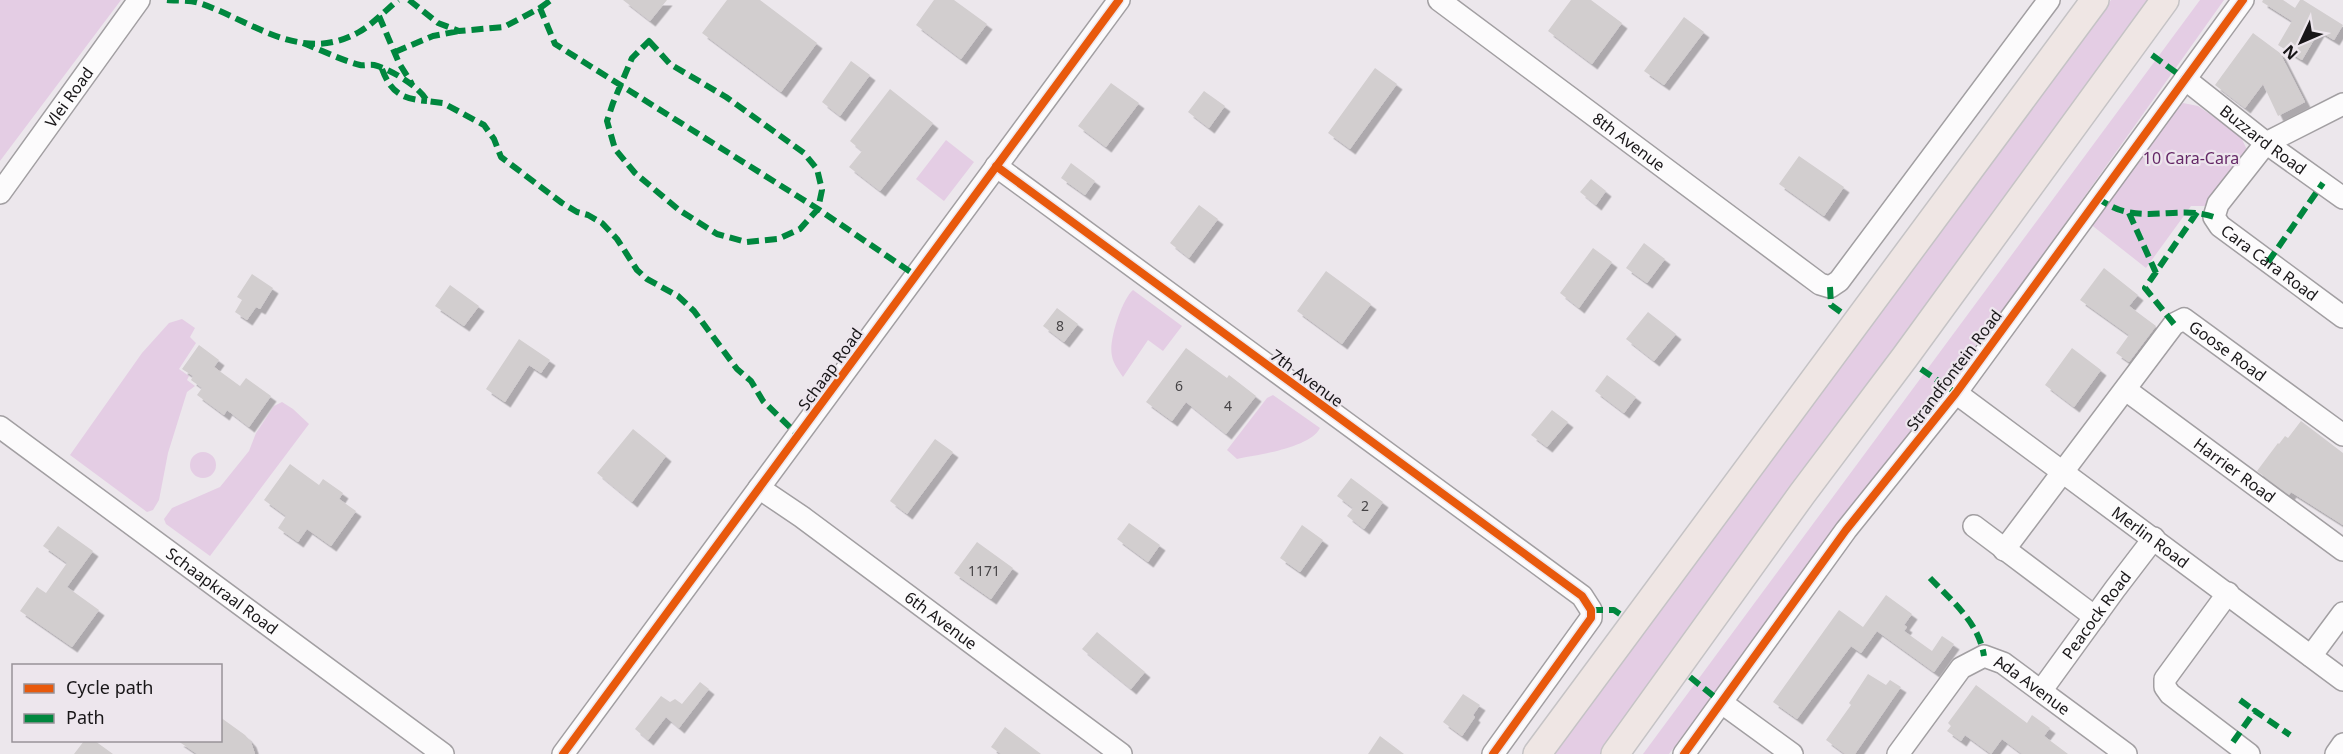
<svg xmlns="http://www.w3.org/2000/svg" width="2343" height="754" viewBox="0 0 2343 754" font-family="'Noto Sans',sans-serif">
<defs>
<filter id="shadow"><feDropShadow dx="5.5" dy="5.5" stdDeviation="0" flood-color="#0004"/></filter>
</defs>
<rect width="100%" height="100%" fill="#ece7ec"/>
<path fill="#e4cde4" d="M0,0H121L0,161Z
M2111,0H2153L1600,754H1554L1671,593Z
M2200,0H2224L2006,307L1952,375L1933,405L1669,754H1643Z
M2183,103L2198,106L2240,135L2248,152L2208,206H2191L2146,268L2089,223L2172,111Z
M946,140L974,162L944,201L916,179Z
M1133,290L1182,326L1163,351L1148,340L1123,377C1119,371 1113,363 1112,356C1108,342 1122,299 1133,290Z
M182,319L195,328L190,337L196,343L179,369L189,376L187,380L195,386L187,392L168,453L159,500L153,510L147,512L70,455L142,353L169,323Z
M1273,395L1320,428C1310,448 1257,455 1237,459L1227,450L1267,398Z
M282,402L293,409L309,424L210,556L166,524L164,519L172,508L220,487L249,451L256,433L274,406Z
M190 465a13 13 0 1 1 26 0a13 13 0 1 1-26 0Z"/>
<path fill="#d2cecf" filter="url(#shadow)" d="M623,0H667L650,21Z
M727,0H760L817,43L781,92L702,33Z
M934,0H954L987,24L961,59L916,25Z
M1571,0H1591L1622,23L1592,64L1548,31Z
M2263,0H2283L2295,8L2300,0H2303L2343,25L2334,40L2319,31L2302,60L2278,45L2292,21L2262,2Z
M1684,17L1704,32L1664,85L1644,71Z
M2253,33L2280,53L2305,102L2278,116L2263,84L2245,108L2215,85Z
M851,61L870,75L840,116L822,102Z
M1375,68L1397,84L1350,149L1328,133Z
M1111,83L1139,103L1106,147L1078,126Z
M890,89L933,123L880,191L849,167L862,151L850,141Z
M1204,91L1225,106L1209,128L1188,112Z
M1799,156L1844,187L1824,216L1779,184Z
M1071,163L1095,181L1085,195L1061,178Z
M1591,179L1606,191L1596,205L1580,192Z
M1199,205L1218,219L1189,258L1170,243Z
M1644,243L1665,259L1647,283L1626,268Z
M1593,248L1612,262L1579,308L1560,293Z
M2104,268L2138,295L2129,306L2156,326L2129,362L2116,353L2129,335L2080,300Z
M1326,271L1371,304L1342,344L1297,311Z
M252,274L273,288L260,309L256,307L247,320L235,312L242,300L237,297Z
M450,285L479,306L464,326L435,306Z
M1057,308L1078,324L1064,342L1043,326Z
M1648,312L1676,334L1654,361L1626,339Z
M519,339L550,360L541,373L529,365L505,402L486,389Z
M199,345L219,360L214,367L240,386L246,378L271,396L249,427L227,410L224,415L197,395L202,388L191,380L193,376L182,369Z
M1186,348L1227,378L1229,375L1256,396L1226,434L1186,402L1172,421L1146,402Z
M2072,348L2101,370L2074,407L2045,385Z
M1607,375L1636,397L1624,413L1595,391Z
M1552,410L1568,422L1547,447L1531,435Z
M2301,421L2343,453V525L2291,492L2289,495L2257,471L2278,443L2279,444L2285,436L2288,438Z
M633,429L666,456L632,502L597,473Z
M935,439L953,452L907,514L890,501Z
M290,464L319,485L323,479L343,493L339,499L356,511L331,546L307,529L298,542L278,528L286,516L264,500Z
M1351,478L1383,502L1364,529L1347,516L1353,508L1337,496Z
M1129,523L1160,545L1148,562L1117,539Z
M1302,525L1323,540L1300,572L1280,558Z
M58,526L93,551L67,587L99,610L72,647L20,611L37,587L46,593L67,563L43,546Z
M977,542L1013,568L991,599L954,573Z
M1886,595L1912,614L1904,625L1907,627L1904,631L1932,651L1942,636L1954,644L1934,672L1877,631L1861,653L1851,646L1797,719L1773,702L1839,610L1863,627Z
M1097,632L1145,672L1131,689L1082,649Z
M1868,674L1886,685L1890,680L1901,687L1855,754H1845L1826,740L1851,705L1849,703Z
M700,682L709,689L679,728L666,717L648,740L635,729L661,696L670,702L675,699L682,704Z
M1976,685L2027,723L2032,715L2050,728L2044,736L2068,754H2022L2002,739L1991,754L1965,735L1961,741L1947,731L1951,726L1948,723Z
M1463,694L1480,705L1473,715L1475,717L1462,736L1443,722Z
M220,717L245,735L251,742L255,754H197L178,741H220Z
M1005,727L1041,754H1001L991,747Z
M1380,736L1404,754H1368Z
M84,741H95L113,754H74Z"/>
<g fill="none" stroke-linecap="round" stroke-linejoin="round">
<defs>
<g id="minor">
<path id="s1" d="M1439,0L1820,284L1830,287L1839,281L2049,0"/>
<path id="s2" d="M2185,79L2266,143L2343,198"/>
<path id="s3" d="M2343,104L2266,143L2218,204L2214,217L2220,226L2343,317"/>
<path d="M996,166L1582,596L1591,610V618L1493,754"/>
<path id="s4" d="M0,193L139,0"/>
<path id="s5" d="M2126,390L2343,550"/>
<path id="s6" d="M1956,393L2343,680"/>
<path id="s7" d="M0,427L443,754"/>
<path id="s8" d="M759,488L802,517L1121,754"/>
<path d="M1974,526L2095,617"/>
<path id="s9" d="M2004,550L2174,324L2184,319L2343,435"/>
<path d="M2228,593L2165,679V687L2170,694L2249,754"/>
<path d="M2311,656L2343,613"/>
<path id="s10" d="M2041,691L2115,589L2154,538"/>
<path d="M1722,703L1792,754"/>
<path d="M563,754L1119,0"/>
<path d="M1684,754L1846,530L1956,393L2243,0"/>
<path id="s11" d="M1898,754L1961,668L1984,656L2003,663L2126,754"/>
<path d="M2336,754L2343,744"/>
</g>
<path id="major" d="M1537,754L2095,0
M1615,754L1802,494L1905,357L2165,0"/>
</defs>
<use href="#minor" stroke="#a29fa2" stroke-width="24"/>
<use href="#major" stroke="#c5c3c5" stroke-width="30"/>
<use href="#minor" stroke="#fcfbfc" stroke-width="21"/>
<use href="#major" stroke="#efe6e4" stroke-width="27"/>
<path stroke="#00873e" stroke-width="6" stroke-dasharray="12 6" stroke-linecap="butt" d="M167,0C177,1 189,0 199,3C251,20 301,65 359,32C373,24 386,10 398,0
M409,0L438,23L459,31L504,27L540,8L555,44L818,209L915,275
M540,8L551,0
M379,16L399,63L412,84
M649,41L670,64L726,97L804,153L817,169L822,190L818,209L800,229L778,239L746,242L717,234L679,210L635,173L615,149L607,121L613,103L632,58Z
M303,43C321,50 341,60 360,65C364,66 369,64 374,65C390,69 419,86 427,101L443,103L484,125L494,139L501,157L562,203L577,212L588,215L602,223L617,239L637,270L647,279L678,296L694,311L737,369L751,381L763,401L798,435
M395,52L433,36L459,31
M2152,55L2185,79
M382,69C391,93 402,99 427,101
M2097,198C2107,204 2116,210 2128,212C2157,218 2185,207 2214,217
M2129,213L2156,273
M2268,262L2323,183
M1830,287L1831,305L1842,313
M2174,324L2145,288L2198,211
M1921,369L1956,393
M1930,578C1953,602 1979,623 1984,656
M1591,610H1614L1620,614
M1690,677L1722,703
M2240,700L2255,711
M2233,742L2255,711L2290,735"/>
<defs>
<path id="cycleway" d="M996,166L1582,596L1591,610V618L1493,754
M563,754L1119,0
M1684,754L1846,530L1956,393L2243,0"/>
</defs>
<use href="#cycleway" stroke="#ede6ed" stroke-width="11"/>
<use href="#cycleway" stroke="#e8590c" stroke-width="8"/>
</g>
<g text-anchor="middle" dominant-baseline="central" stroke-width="4.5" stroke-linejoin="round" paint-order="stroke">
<g font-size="14" fill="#464446">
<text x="1060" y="325">8</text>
<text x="1179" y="385">6</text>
<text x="1228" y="405">4</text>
<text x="1365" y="505">2</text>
<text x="984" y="570">1171</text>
</g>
<g font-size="16" fill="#181618" stroke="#ede6ed">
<text stroke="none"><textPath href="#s4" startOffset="118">Vlei Road</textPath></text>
<text stroke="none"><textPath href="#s2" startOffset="99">Buzzard Road</textPath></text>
<text stroke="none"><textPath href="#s1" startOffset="237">8th Avenue</textPath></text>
<text stroke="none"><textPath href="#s3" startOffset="250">Cara Cara Road</textPath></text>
<text stroke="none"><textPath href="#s9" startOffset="348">Goose Road</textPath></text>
<text transform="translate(830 369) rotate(-54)">Schaap Road</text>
<text transform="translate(1954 370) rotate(-53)">Strandfontein Road</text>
<text transform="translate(1307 378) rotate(36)">7th Avenue</text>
<text stroke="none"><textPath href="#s5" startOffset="135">Harrier Road</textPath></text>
<text stroke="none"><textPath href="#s6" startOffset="242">Merlin Road</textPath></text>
<text stroke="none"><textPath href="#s7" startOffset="276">Schaapkraal Road</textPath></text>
<text stroke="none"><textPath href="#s10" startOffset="94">Peacock Road</textPath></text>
<text stroke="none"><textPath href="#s8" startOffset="225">6th Avenue</textPath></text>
<text stroke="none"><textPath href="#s11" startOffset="189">Ada Avenue</textPath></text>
</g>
<g font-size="16" fill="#652867" stroke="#ede6ed">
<text x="2191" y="158">10 Cara-Cara</text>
</g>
</g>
<rect x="12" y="664" width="210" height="78" fill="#ede6ed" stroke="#989398" stroke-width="1.5"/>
<rect x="24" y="684" width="30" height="9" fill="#e8590c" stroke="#989398" stroke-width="1.5"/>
<text x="66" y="694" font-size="18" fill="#181618">Cycle path</text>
<rect x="24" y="714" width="30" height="9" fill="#00873e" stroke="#989398" stroke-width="1.5"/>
<text x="66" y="724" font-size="18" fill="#181618">Path</text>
<g transform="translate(2301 42) rotate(226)" stroke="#ede6ed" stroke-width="4.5" paint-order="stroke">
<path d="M0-4.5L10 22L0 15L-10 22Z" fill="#181618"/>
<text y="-9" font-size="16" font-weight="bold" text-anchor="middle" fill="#181618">N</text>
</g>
</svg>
